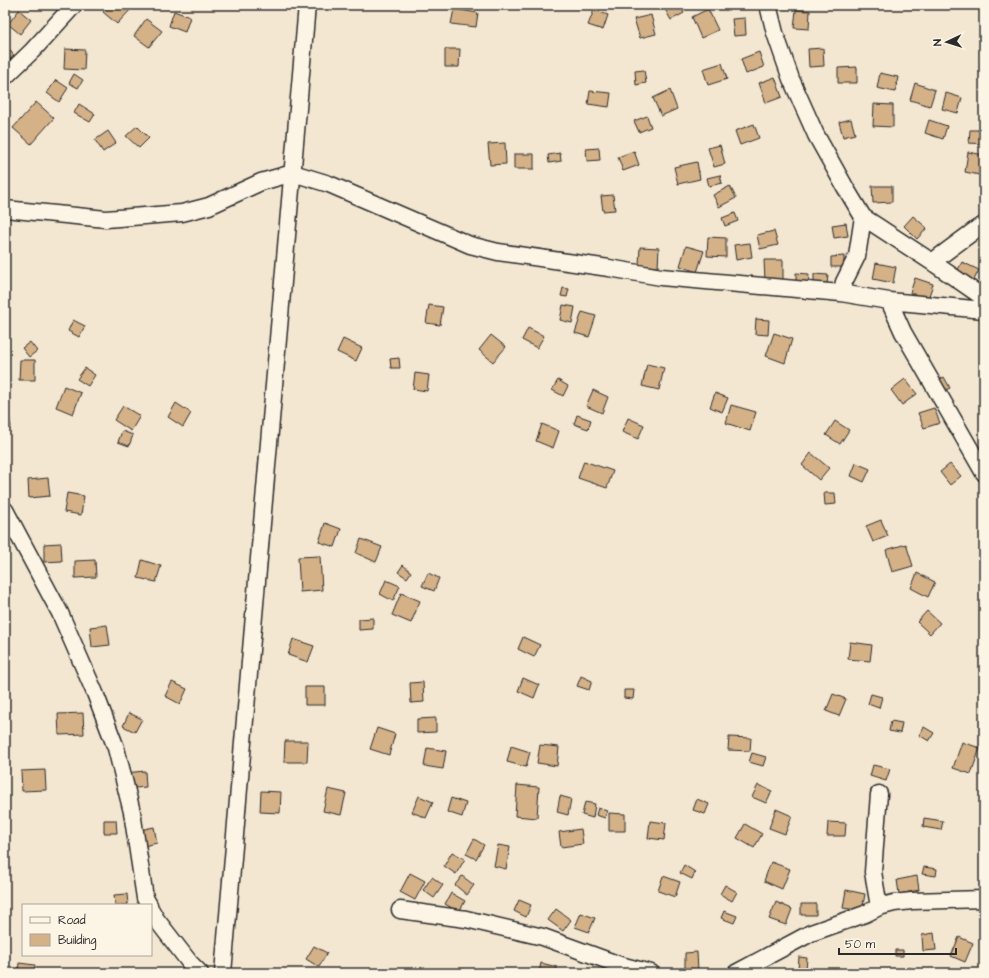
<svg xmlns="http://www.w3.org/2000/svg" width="989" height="978" viewBox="0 0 989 978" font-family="'Architects Daughter',sans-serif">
<rect width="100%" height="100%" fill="#f4e7d2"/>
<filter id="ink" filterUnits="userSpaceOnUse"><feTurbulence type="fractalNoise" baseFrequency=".025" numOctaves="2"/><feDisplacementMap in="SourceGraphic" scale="8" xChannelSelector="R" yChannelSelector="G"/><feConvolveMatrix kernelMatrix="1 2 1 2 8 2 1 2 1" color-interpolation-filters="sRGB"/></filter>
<g filter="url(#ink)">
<path fill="#d5b187" stroke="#2b2b2b" d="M110,5H129L132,8L117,24L103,12Z
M673,5H680L684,13L671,20L665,9Z
M454,9L478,13L476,27L451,24Z
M708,9L718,30L701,38L692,17Z
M19,10L31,20L20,34L8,24Z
M594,10L608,15L603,30L588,25Z
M796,10L810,11L809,29L794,28Z
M174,11L190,17L185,32L169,26Z
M651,15L656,34L640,38L634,19Z
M745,18L746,35L734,36L732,19Z
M146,19L162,31L149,47L134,36Z
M5,43L14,56L5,63Z
M823,48L824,66L809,67L808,49Z
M65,49L85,50L84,70L64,69Z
M445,49H460L459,67H445Z
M759,52L764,67L746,74L741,59Z
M722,63L727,79L708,85L703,69Z
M857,67V83H838V68Z
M644,70L646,83L636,85L635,71Z
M880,73L898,77L895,92L877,88Z
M74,74L83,80L78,88L69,83Z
M775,77L782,97L766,103L759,83Z
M56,80L68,88L59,102L47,93Z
M915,83L935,90L930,106L910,100Z
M670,90L677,109L661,116L653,98Z
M590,91L611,93L609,107L588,104Z
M946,93L962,98L958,113L942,109Z
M36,102L54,118L31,144L13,128Z
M79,104L95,114L90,122L74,113Z
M874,104L893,105V127L873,126Z
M647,116L651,127L639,132L634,121Z
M851,119L855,134L843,137L839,122Z
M929,120L947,126L943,139L925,133Z
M754,124L759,138L740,145L735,131Z
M137,126L149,138L139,148L126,136Z
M970,130H984V144L969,143Z
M108,131L116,143L103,152L95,140Z
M505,143L506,164L490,165L488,144Z
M720,145L725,164L714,167L708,148Z
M599,148L600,160L587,161L586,149Z
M634,151L639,165L623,171L618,157Z
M968,152L984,155V176L965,172Z
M560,153L561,161L549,163L548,155Z
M514,154H534V169H514Z
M697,162L700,179L678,184L674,167Z
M720,175L722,183L709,186L707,178Z
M730,186L736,198L719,207L713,195Z
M872,186H892V202L873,203Z
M613,195L615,210L603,211L601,196Z
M735,213L738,221L725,226L722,218Z
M913,216L927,228L917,239L904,226Z
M846,223L848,236L834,238L832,225Z
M774,231L778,245L760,249L757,235Z
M708,237L726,238V257L707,256Z
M750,243L752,257L736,260L734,245Z
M686,246L704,251L697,272L680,266Z
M640,247L659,248L658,267L639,265Z
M844,256V267H831V257Z
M764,260H783V280L765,281Z
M962,262L979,270L973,282L956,273Z
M876,263L896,267L893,283L873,279Z
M796,273L809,274L808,286L796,285Z
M814,274L828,275L827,285L814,284Z
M915,278L933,284L928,299L910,293Z
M563,288L569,289L567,297L561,296Z
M429,305L443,307L440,325L426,323Z
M563,305L575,307L572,323L560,320Z
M582,312L596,316L589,337L575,333Z
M756,319L769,320L768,335L755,334Z
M73,320L85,326L79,337L68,331Z
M528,328L544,336L537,348L522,340Z
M774,333L792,339L785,363L766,356Z
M491,335L506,347L493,362L479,350Z
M343,339L362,348L356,361L337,352Z
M30,342L37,351L29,357L22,348Z
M399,358L400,368H391L390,359Z
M20,360H35V380H19Z
M647,364L664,368L659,390L642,386Z
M85,368L95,375L88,386L77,379Z
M415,373L429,375L427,391L413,389Z
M944,377L950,388L941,392L935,382Z
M905,379L917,394L902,405L891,390Z
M558,380L568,386L563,396L552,390Z
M64,386L81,393L73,414L56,407Z
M593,390L608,397L602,413L586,406Z
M715,393L728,398L722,412L710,407Z
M176,403L191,413L183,427L168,417Z
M731,405L756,412L750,431L726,423Z
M123,406L140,416L131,431L114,420Z
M934,408L940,423L924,428L918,413Z
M5,410H8L11,427L5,428Z
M577,415L591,420L588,429L574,424Z
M628,418L644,425L638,439L622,432Z
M835,421L849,430L840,444L826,435Z
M542,424L559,431L553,448L536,441Z
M122,431L133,435L129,446L118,442Z
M811,453L829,468L819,480L802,465Z
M584,461L613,471L607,488L578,478Z
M856,463L870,469L864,482L851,476Z
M950,464L961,476L950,485L940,472Z
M48,478L50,496L29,498L28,480Z
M67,493L84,496L81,515L64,512Z
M824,493H835L836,504L825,505Z
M881,520L888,536L873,542L866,526Z
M325,523L341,529L335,547L319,542Z
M361,539L382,547L376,562L356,553Z
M61,543L62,561L44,562V544Z
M906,544L913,566L892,572L886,550Z
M320,556L322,590L300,592L298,557Z
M95,560L96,577L75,578V561Z
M142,560L161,566L156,582L138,578Z
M403,565L411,572L407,578L398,572Z
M428,573L439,578L434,591L422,586Z
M917,573L935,582L928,597L911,588Z
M386,580L400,586L393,601L380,594Z
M401,593L420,601L411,623L392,615Z
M927,611L940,623L930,634L917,622Z
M373,618V629L359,630V619Z
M107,625L110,645L92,647L90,627Z
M523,637L540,645L534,657L518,649Z
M293,639L314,646L308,662L288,655Z
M850,642L872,645L870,661L848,659Z
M581,676L592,681L589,690L577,686Z
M523,678L539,685L534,698L518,691Z
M172,682L187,689L180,704L165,696Z
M423,682L424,702L411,703L410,683Z
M305,687H325V705H305Z
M624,690H634L633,699L624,698Z
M833,694L846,699L839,716L826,711Z
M871,694L882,697L879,708L868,704Z
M83,713L84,734L59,735L58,714Z
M129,713L142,719L135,732L123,726Z
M436,718V732L417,733V719Z
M891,721L902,723L900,733L889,731Z
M924,727L934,733L929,741L919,735Z
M377,728L395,734L389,755L370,749Z
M729,737L751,738L750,751L728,750Z
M285,741H308L307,762H284Z
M962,742L980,748L971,774L953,768Z
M540,745L559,747L557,766L537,763Z
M511,746L530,752L526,767L507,762Z
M427,748L446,751L443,769L424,766Z
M752,753L766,757L763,766L749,762Z
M873,765L890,769L886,781L870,776Z
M45,770L46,790L22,791L21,771Z
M145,771L146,787L126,789L125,773Z
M517,785L539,787L537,818L515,816Z
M758,785L772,791L766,803L752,797Z
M328,789L346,793L341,815L323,811Z
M261,791L281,792L280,813L260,812Z
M419,796L433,802L426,818L412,812Z
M560,796L571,799L568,815L557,812Z
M451,798L466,803L462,817L447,812Z
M697,799L709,804L705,814L693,810Z
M585,802L595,804L593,818L582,815Z
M598,808L607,811L605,818L596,815Z
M776,809L792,816L785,834L769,828Z
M609,813L625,814V831H609Z
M924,818L943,821L941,830L923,827Z
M104,820H116L117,833H104Z
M650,821L666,823L664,840L648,838Z
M828,822L846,823L845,836H827Z
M745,824L762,834L754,848L737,838Z
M154,827L157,843L144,846L140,830Z
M581,829L583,844L561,847L559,832Z
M474,839L484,845L476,859L466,854Z
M498,845L510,847L506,869L494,866Z
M452,852L465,859L456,874L444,866Z
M771,862L790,869L782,889L764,881Z
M684,865L695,872L692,879L680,873Z
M924,867L937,869L936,876L922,874Z
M410,873L425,881L415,900L400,892Z
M462,876L474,885L467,895L455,885Z
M663,876L680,882L675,897L658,891Z
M917,876L919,890L899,894L897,880Z
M432,877L443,885L434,898L423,890Z
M725,885L737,892L732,901L720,894Z
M846,890L865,894L862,911L843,908Z
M451,893L465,901L459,912L445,904Z
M127,894L128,905H115L114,895Z
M519,900L531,905L526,917L514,911Z
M776,902L792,909L786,925L769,919Z
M801,904H816V915H801Z
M556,909L571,920L563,931L548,920Z
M724,911L737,916L734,923L721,918Z
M581,913L595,918L589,932L575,927Z
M934,933L936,950L923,951L922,935Z
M959,937L973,943L965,962L951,956Z
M314,946L327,953L319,967L306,959Z
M895,950H903V956H895Z
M697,952L698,971L685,972V953Z
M799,957L807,958L806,970L798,969Z
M19,963L35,965L34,973H18Z
M541,963L557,967L556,973H539Z
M909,967L918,973H904Z"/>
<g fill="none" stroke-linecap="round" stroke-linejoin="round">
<defs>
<path id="minor" d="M768,5L775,33L791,79L816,135L845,187L863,217L932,262L984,298
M5,77L33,50L74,5
M5,209L106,219L182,213L209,206L261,182L293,173L329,184L470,245L498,252L609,268L661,277L841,293L889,301L984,310
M932,262L978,228L984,225
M841,293L844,282L857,256L863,217
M889,301L903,332L984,473
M5,510L60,613L95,693L116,748L132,812L145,898L149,905
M879,794L873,872L879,907
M151,910L156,919L190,963L200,973
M400,910L466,919L543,937L620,965L651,973
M223,973L307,5
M736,973L811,933L865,914L879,907L894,903L912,901L984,899"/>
</defs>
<use href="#minor" stroke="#2b2b2b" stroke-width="19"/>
<use href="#minor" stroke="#fcf5e5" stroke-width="16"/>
</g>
</g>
<rect width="989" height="978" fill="none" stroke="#fcf5e5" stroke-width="20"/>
<rect x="10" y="10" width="969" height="958" fill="none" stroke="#2b2b2b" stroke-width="1.5" filter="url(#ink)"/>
<rect x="22" y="904" width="130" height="52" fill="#fcf5e5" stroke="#a8a49b"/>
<rect x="30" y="917" width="20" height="6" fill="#fcf5e5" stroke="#a8a49b"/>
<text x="58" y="924" font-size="12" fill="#2b2b2b">Road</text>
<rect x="30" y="934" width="20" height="12" fill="#d5b187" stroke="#a8a49b"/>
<text x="58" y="944" font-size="12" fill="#2b2b2b">Building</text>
<g transform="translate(947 42) rotate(266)" stroke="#fcf5e5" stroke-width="3" paint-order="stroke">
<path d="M0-3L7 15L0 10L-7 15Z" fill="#2b2b2b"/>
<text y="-6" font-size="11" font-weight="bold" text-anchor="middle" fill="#2b2b2b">N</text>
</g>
<path d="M839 948v6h117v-6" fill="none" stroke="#2b2b2b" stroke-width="2"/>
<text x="845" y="948" font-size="12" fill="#2b2b2b" stroke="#fcf5e5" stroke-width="3" paint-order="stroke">50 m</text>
</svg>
